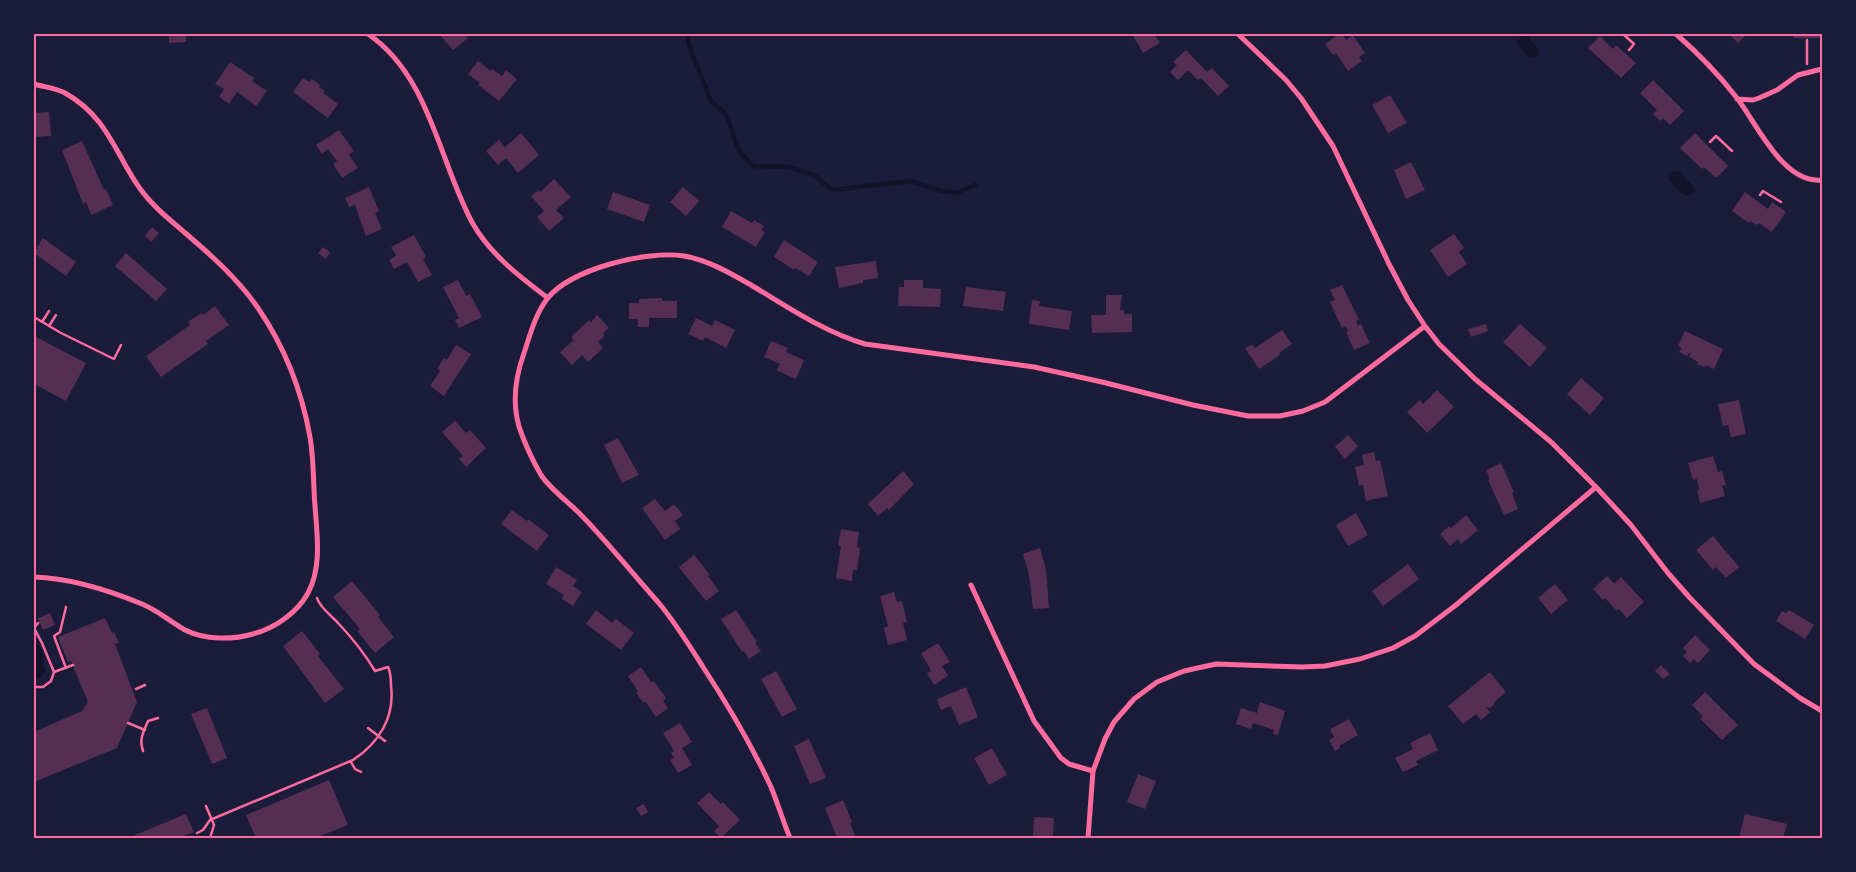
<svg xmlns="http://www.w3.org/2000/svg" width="1856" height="872" viewBox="0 0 1856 872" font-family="'DM Sans',sans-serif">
<rect width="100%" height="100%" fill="#1b1b3a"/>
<path fill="#12122b" d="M1525,34H1528L1531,37L1529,39L1539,49V53L1535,58H1530L1517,45V41Z
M1674,171H1679L1694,187L1695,191L1689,196H1685L1669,181V177Z
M34,641C48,654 40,657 46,671L39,679L34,678Z"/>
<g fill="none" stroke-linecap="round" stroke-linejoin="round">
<path stroke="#12122b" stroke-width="4.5" d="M688,34V43L711,101L726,114L739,151L753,166L789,167L814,175L832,190L910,181L939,190L956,193L975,185"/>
</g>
<path fill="#542f53" d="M169,34H186V42L169,43Z
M439,34H464L468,38L453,50Z
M1132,34H1154L1160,43L1143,53Z
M1339,34H1342L1346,40L1353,35L1365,53L1359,57L1362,61L1348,71L1336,53L1333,55L1325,44Z
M1729,34H1747L1738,43Z
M1793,34H1821V38H1793Z
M1600,36L1613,49L1616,45L1636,63L1621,78L1588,48Z
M1186,50L1207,72L1212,68L1229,86L1218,96L1201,78L1198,80L1188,70L1178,80L1170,72L1177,65L1173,62Z
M478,61L491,71L492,69L502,76L506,70L517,79L499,101L478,85L480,83L468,74Z
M230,62L254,78L252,81L267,91L256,106L237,92L229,104L219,97L224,89L215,84Z
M303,78L309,82L312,79L320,85L319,87L325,91L323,93L338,104L328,118L293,92Z
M1653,80L1684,111L1670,125L1663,118L1660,121L1653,114L1657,110L1640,93Z
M1390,95L1407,123L1388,133L1372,105Z
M49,112L51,136L34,137V113Z
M339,130L354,151L349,155L358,168L342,178L333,164L337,161L328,149L322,154L316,145Z
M521,133L539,155L518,173L506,158L498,165L486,151L499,140L505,147Z
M1695,133L1728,166L1716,178L1704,167L1702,169L1680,148Z
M82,141L104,190L106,189L113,205L91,215L86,202L83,204L62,150Z
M1411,162L1425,190L1406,199L1394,170Z
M554,179L571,197L556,210L564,218L549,231L537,217L544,211L531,196L539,190L540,192Z
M369,187L379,211L375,213L382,229L366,236L355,205L349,207L345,198Z
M683,187L699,201L686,216L670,202Z
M613,192L650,205L644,222L607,209Z
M1745,192L1768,209L1772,202L1786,212L1772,232L1759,223L1757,225L1750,221L1749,223L1732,211Z
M731,211L752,223L754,220L764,226L761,230L765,232L756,247L722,227Z
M152,227L159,233L151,242L145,236Z
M1454,234L1464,248L1459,252L1467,264L1448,277L1430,250Z
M414,235L426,257L423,259L432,275L418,282L407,262L394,269L389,260L396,256L391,247Z
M43,238L76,262L66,276L34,253Z
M784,240L818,262L809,276L795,268L794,270L774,257Z
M323,247L330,252L326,259L318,253Z
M126,253L167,289L156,301L115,266Z
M876,261L878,278L863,280V283L839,288L835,267Z
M458,280L466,296L470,294L482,317L459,328L455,320L459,318L443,287Z
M904,280H923V288L941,289L940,307L898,306L899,287H904Z
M1342,285L1359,320L1356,321L1358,326L1361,324L1370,343L1354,350L1346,332L1348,331L1346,326L1342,328L1330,302L1335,300L1330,290Z
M966,287L1006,292L1003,311L963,306Z
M1106,295H1122L1120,310H1124V314H1132V332L1092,333L1091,315H1106Z
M662,298V301H677V318H649V327H638V319H629V303H639V299Z
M1032,300L1040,301L1039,306L1072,311L1069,330L1029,324Z
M215,306L229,325L206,341L208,344L161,377L146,356L190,325L188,322L201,313L203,315Z
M597,315L609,328L603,333L605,335L598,342L603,348L588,362L582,355L572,365L560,352L574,340L571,337L589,320L591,322Z
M696,318L712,326L715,320L735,330L726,348L705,337L703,341L688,334Z
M1486,324L1488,331L1471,337L1468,329Z
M1520,324L1547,348L1530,367L1503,342Z
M1282,330L1292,344L1279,353L1280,355L1259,369L1245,348L1252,344L1255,348Z
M1685,331L1723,349L1714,369L1706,365L1705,367L1697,364L1698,362L1689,357L1691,353H1689L1687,356L1679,352L1682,348L1678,346Z
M34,336L86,363L66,401L34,384Z
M771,341L788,348L786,352L804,360L796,379L776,370L780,364L764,357Z
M456,345L471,354L444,396L430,386L440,371L437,369L444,358L447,360Z
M1581,378L1604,398L1590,415L1567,394Z
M1437,390L1454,407L1427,433L1407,412L1420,400L1423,404Z
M1739,400L1746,434L1731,437L1728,425L1723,426L1718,404Z
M455,421L466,433L470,430L486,448L466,467L459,459L463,456L442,432Z
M1348,435L1358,446L1345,459L1335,447Z
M618,438L639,475L622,483L604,445Z
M1374,452L1376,461L1380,460L1388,496L1366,501L1363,485L1359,486L1355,467L1364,465L1362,455Z
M1713,456L1718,472L1722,471L1726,485L1722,486L1725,496L1700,503L1697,490H1699L1697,479L1693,480L1688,463Z
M1501,463L1514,492L1512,493L1518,509L1504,515L1488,480L1490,479L1486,470Z
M903,471L914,484L889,510L887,508L878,516L868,504Z
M655,499L665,511L674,504L683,515L675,521L680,529L665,540L642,508Z
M512,510L527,521L528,519L549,535L537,551L501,524Z
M1356,513L1368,535L1348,546L1336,525Z
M1466,515L1478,530L1461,544L1458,539L1450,546L1440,534L1449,526L1451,528Z
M841,529L859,532L857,547L860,548L857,570H853L852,581L836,578L841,546H838Z
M1713,536L1739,567L1726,578L1716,567L1713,570L1696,550Z
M1040,548L1046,569L1049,608L1033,609L1029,575L1023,554Z
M694,555L710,575L708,576L719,591L706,601L679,567Z
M1408,564L1419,579L1383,606L1372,591Z
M556,567L577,580L573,586L582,592L573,606L562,599L564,595L546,584Z
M1607,576L1614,584L1621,577L1644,602L1627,618L1619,609L1617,611L1605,598L1603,600L1593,589Z
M352,581L380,615L378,617L394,637L375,653L357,631L360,629L333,597Z
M1555,584L1568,600L1551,614L1538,598Z
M894,592L897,602L902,601L907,622L903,623L907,640L888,645L884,628L888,626L880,596Z
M596,610L612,623L616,619L634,633L621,650L586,624Z
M736,610L757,642L755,643L761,651L749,659L744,651L742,652L721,619Z
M1789,610L1814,625L1805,639L1776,621L1782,611L1786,613Z
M50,613L55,625L43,630L38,618Z
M105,618L112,633L114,632L119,643L115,644L137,702L117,748L34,782V732L82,711L88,702L71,661L68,662L58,637Z
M302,631L320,654L318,656L344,689L325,703L283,646Z
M1695,635L1710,650L1698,663L1694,659L1690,663L1683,656L1687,652L1683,648Z
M938,643L950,662L942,666L948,676L934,685L927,673L931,671L921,653Z
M1661,665L1670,674L1663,679L1655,671Z
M641,667L651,682L654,681L666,698L663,701L668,708L656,717L645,701L643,703L636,692L638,691L628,676Z
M776,671L797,709L782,717L761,679Z
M1490,672L1506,692L1494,702V705L1490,708L1486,707L1490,712L1481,720L1476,714L1463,724L1448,706Z
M966,687L978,717L959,725L951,706L941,710L937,699Z
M1705,692L1738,725L1722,740L1700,719L1703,716L1692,705Z
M1260,702L1285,711L1278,735L1273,734L1274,730L1253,723L1251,729L1236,724L1241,708L1257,713Z
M207,708L227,758L212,764L191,714Z
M1349,719L1358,735L1339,746L1340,748L1335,751L1329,740L1334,737L1330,729Z
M680,723L692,742L682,748L692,765L678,773L670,760L674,758L671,753L674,751L663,733Z
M1430,733L1438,750L1416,761L1418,765L1403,772L1395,758L1413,749L1410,743Z
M809,739L826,778L810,784L794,746Z
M992,748L1007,775L989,785L974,758Z
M1138,774L1156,781L1145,809L1127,802Z
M329,780L348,825L315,838H256L246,815Z
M709,792L721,804L723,802L740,820L721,838L714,831L719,826L697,803Z
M843,800L852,822L850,823L856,838H837L825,808Z
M644,804L648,812L641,816L636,808Z
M186,814L194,832L178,838H136L135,835Z
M1745,814L1787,824L1783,838L1763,836V838H1739Z
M1034,817L1054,818L1053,838H1031V836H1033Z"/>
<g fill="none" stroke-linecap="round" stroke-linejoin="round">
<path stroke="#ff6b9d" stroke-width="2.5" d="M1623,34L1634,44L1629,50
M1807,64V40
M1710,142L1716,136L1732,151
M1760,195L1763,191L1781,202
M34,317L61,333L114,359L121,345
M42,322L49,311
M49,326L56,315
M66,607L60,632L54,636L66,668
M34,628L42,643L54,672
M34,628L38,623
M34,687H43L51,681L54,672L73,665
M136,689L145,685
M128,723L145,730
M368,728L385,741
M143,751C139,739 143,733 148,721L158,718
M351,762L355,769L361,772
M206,806L214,825L210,838
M197,833L203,830L210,820L353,760C379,743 395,717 391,686C391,680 391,673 388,667L375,671C365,654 353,639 339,624C332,616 320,608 317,598"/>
<path stroke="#ff6b9d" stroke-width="5" d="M368,34C430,76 439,162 473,224C491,255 520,277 548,298
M1238,34L1286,80L1301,98L1333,146L1389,264L1408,300L1425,326L1439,344L1475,379L1551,442L1596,487L1631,525L1668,573L1690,598L1754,664L1800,698L1822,711
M1676,34C1698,53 1719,75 1737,98C1757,124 1783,184 1822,180
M34,84C44,87 56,88 65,93C115,121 117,167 153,204C162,214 174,223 184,232C211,255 238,279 258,308C284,346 302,392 310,437C314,459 313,483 315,506C317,534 322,567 308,593C297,613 275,628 253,634C232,640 205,640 185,630C171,622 157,610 142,604C108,590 70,578 34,577
M1737,99L1753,100L1759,98L1777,90L1798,75L1822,69
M971,585L1034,721L1061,758L1069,764L1093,771
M790,838C783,821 778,804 771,787C752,746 728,705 703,667C689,645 675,622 658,602C633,574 609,544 583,517C571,504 551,490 541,475C534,463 527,448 522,435C511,408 514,381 524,353C530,335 535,315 547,299C570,269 647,250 684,256C708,260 730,273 751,285C788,307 824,332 865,344L1034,367L1102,382L1193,405L1248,416H1280L1303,411L1325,402L1425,326
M1088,838L1093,771L1105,739L1114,722L1134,699L1157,682L1184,671L1216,664L1302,667L1325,666L1360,659L1393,648L1415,636L1456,605L1596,487"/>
</g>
<rect width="1856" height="872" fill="none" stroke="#1b1b3a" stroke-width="70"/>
<rect x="35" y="35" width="1786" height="802" fill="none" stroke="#ff6b9d" stroke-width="2"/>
</svg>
